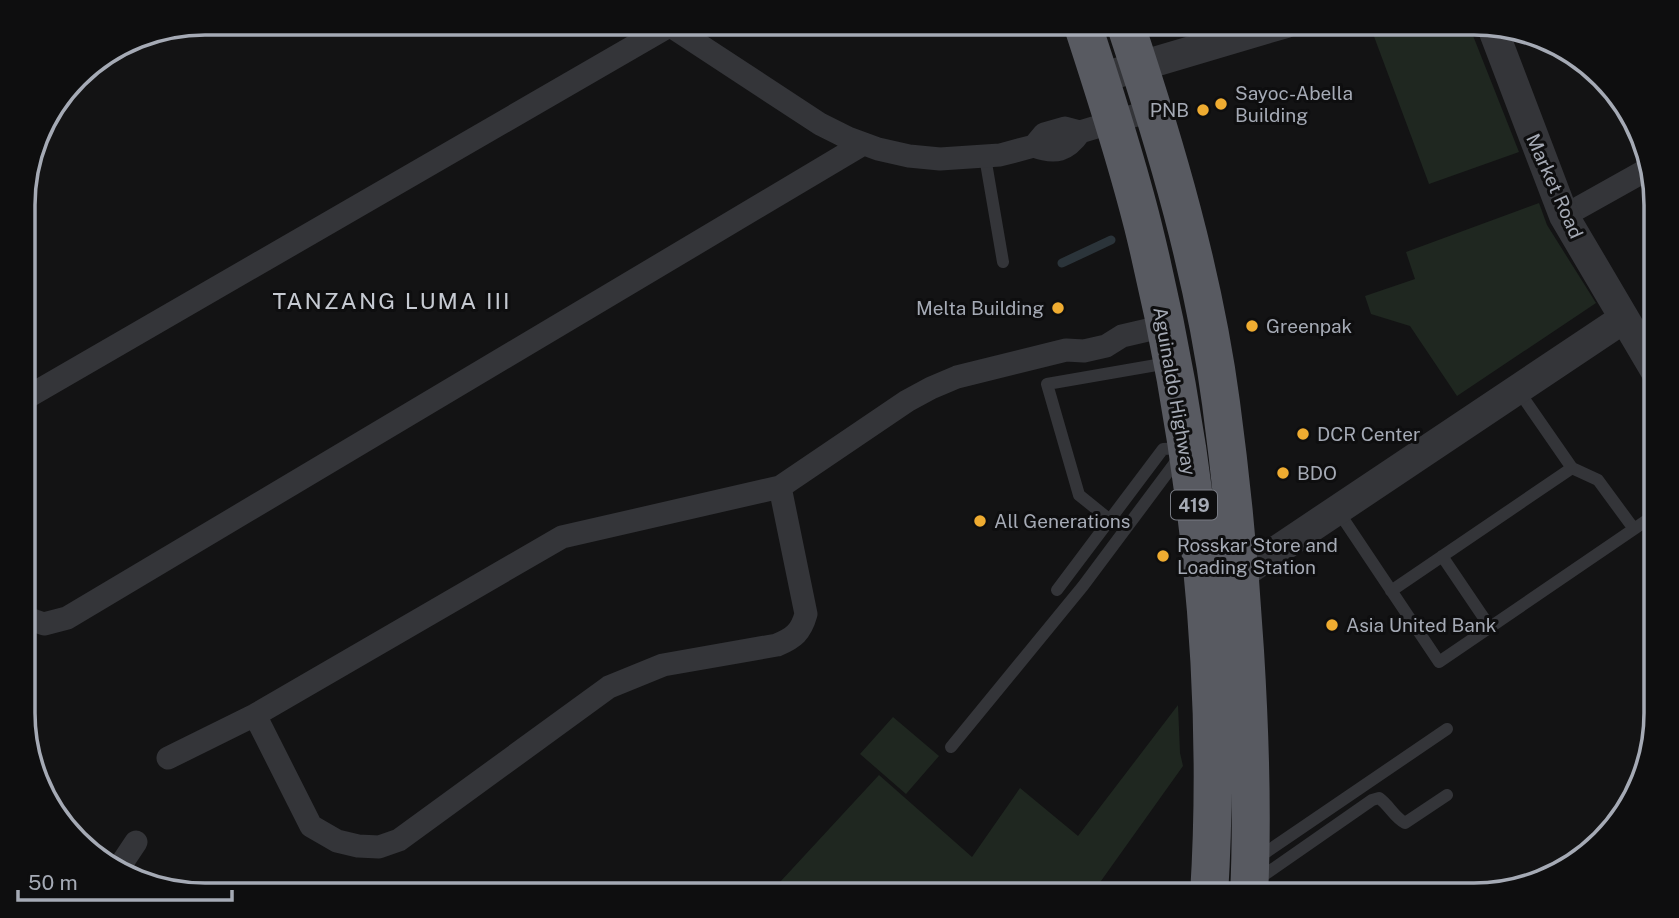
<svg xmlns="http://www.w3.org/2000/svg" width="1679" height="918" viewBox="0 0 1679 918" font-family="'Public Sans',sans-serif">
<rect width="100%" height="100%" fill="#131314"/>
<path fill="#1f2720" d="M1369,23H1468L1519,152L1429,184Z
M1539,203L1547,225L1596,303L1457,396L1410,326L1371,314L1365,296L1415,279L1406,252Z
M1178,705L1180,753L1183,766L1091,895H768L879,775L972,857L1020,788L1078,836Z
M893,717L939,756L906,794L860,754Z"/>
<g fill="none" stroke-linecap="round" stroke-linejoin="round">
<path stroke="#2b343a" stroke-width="9" d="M1062,263L1111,240"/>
<path stroke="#343539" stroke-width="12" d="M985,157L1003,262
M1518,390L1572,468L1598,480L1634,529
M1338,511L1439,662L1656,514
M1110,520L1079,495L1047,384L1168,363
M1442,556L1490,627
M1057,590L1163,449L1183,448
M1391,591L1572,468
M951,747L1083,586L1180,456
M1259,857L1447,729
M1257,880L1372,800L1379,798C1389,805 1394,817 1405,823L1447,795"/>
<path stroke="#343539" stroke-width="23" d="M666,23L820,124L848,138L878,149L909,156L940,159L1000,155L1034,146L1044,134L1065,128L1080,132L1153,110
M1034,146C1055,154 1067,151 1080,132
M1564,216L1648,169
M24,399L669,26
M24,617L44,624L67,618L863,144
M255,715L311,826L337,841L358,846L379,847L399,840L609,687L663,665L777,645C794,638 801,632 806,614L780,487
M168,758L255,715L562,537L780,487L907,401L931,388L957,377L1066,350L1084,351L1106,346L1122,336L1165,326
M116,872L136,842"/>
<path stroke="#343539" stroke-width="30" d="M1492,27L1564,216L1656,372
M1100,78L1286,23
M1225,585L1623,319"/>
<path stroke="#585a61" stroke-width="38" d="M1082,23C1104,90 1126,158 1143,226C1196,441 1223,673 1209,895
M1125,23C1166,146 1204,274 1221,403C1232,485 1240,568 1245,651C1250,732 1253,814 1249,895"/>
</g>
<g fill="#efac31" stroke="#0e0e0f" stroke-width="2.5">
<circle cx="1221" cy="104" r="7"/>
<circle cx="1203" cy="110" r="7"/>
<circle cx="1058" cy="308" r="7"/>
<circle cx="1252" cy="326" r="7"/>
<circle cx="1303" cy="434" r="7"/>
<circle cx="1283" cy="473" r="7"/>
<circle cx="980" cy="521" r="7"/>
<circle cx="1163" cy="556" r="7"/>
<circle cx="1332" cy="625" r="7"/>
</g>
<g text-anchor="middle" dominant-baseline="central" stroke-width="6" stroke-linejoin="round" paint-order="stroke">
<rect fill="#0e0e0f" stroke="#787b83" stroke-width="2" x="1171" y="490.5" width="46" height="29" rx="5"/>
<g font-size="18" font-weight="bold" fill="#a5aab5">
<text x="1194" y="505">419</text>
</g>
<g font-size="19" fill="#a5aab5" stroke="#0e0e0f" text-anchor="start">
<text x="1235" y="93">Sayoc-Abella<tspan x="1235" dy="22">Building</tspan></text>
<text x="1189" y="110" text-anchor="end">PNB</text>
<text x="1044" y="308" text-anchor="end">Melta Building</text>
<text x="1266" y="326">Greenpak</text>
<text x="1317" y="434">DCR Center</text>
<text x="1297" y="473">BDO</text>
<text x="994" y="521">All Generations</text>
<text x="1177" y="545">Rosskar Store and<tspan x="1177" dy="22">Loading Station</tspan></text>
<text x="1346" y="625">Asia United Bank</text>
</g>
<g font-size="19" fill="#a5aab5" stroke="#0e0e0f">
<text transform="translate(1555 186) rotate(66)">Market Road</text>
<text transform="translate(1175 391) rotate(80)">Aguinaldo Highway</text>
</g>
<g font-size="23" letter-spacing="2" fill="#c5c9d1" stroke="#0e0e0f">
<text x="392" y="300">TANZANG LUMA III</text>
</g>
</g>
<path d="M0 0H1679V918H0ZM205 35H1474A170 170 0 0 1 1644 205V713A170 170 0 0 1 1474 883H205A170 170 0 0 1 35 713V205A170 170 0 0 1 205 35Z" fill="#0e0e0f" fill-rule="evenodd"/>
<path fill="none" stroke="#a5aab5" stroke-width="3.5" d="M205 35H1474A170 170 0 0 1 1644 205V713A170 170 0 0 1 1474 883H205A170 170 0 0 1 35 713V205A170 170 0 0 1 205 35Z"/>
<path d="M18 890v10h214v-10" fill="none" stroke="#a5aab5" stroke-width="3.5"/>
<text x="28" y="890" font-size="21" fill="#a5aab5" stroke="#0e0e0f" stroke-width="5" paint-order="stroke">50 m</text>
</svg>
